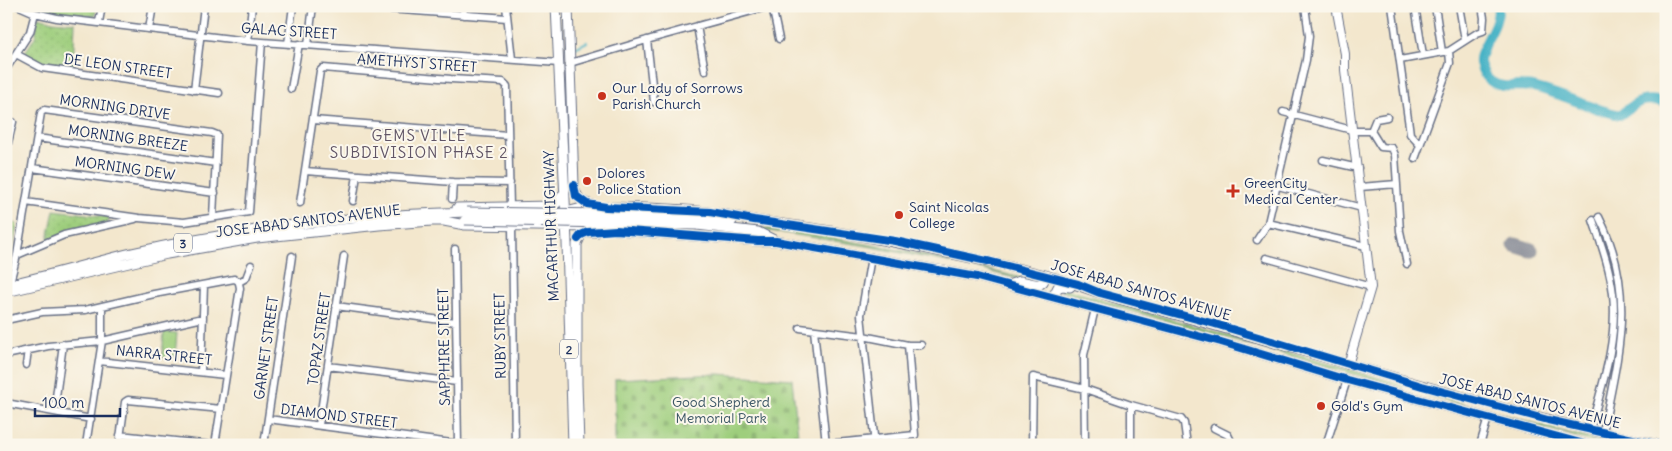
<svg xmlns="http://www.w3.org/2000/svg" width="1672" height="451" viewBox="0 0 1672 451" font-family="Delius,sans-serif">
<defs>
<pattern id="grass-dots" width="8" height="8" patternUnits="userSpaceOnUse" patternTransform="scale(1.25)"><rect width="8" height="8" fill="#9ece7d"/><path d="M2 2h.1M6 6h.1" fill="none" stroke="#88b16e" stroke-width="1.8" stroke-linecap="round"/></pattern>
<pattern id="cemetery-stones" width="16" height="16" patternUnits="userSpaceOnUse" patternTransform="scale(1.25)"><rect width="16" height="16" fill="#9ece7d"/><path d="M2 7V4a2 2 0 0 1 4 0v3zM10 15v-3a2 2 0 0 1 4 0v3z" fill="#88b16e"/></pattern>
</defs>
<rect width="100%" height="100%" fill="#fbf7ec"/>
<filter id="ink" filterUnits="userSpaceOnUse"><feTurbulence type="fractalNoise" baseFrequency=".02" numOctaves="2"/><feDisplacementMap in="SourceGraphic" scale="10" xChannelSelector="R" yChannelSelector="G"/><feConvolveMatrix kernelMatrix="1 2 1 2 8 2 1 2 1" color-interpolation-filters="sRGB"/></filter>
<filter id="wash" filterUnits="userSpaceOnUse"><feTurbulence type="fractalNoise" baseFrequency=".0096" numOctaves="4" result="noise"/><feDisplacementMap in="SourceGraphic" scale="20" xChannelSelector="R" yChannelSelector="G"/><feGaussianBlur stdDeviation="1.12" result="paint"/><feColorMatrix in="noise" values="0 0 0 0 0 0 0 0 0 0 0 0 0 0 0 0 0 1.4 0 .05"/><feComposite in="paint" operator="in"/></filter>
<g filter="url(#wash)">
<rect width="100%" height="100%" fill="#f3e7cd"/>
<path fill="url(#grass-dots)" stroke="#5c7e6e" d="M28,6H97L95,16L41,12Z
M38,17L53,21L75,23L73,68L43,64L24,54L35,37Z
M54,210L110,217L108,223L48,239Z
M6,221L17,224L8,276L6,277Z"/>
<path fill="url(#cemetery-stones)" stroke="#5c7e6e" d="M718,374L792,379L799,445H615V379Z"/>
<path fill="#9ece7d" stroke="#5c7e6e" d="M698,222C813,230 927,254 1038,282L1018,279L968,266L867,246L784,233Z
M1061,288L1404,385L1403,388L1061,291Z
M164,332L177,333L175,357H162Z
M1425,393L1613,445H1604L1425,395Z"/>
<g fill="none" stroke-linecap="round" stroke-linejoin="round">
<path stroke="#49b3c6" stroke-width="2" d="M575,48L587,42"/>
<path stroke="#49b3c6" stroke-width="10" d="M1498,6C1500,27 1478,48 1480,63C1482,71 1485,78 1492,82C1503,90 1520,84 1533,87C1563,94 1590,109 1620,115C1637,102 1644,96 1666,103"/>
<path stroke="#878b96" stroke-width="15" d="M1515,245L1531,250"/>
</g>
</g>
<g filter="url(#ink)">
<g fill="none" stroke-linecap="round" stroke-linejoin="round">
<defs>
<path id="minor" d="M19,6L35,13L57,18L248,41L559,63
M349,6L507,18
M463,6L464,15
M506,6L512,59
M772,6L779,39
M1392,6L1409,126L1410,134L1419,144
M1415,6L1423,55
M1435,6L1442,52
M1459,6L1465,40
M99,22L102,6
M697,26L705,71
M149,29L153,6
M647,40L654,102
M248,41L252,6
M288,44L293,6
M308,45L313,6
M16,54L42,68L219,93
M1400,60L1449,51L1477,33L1483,31L1484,18L1482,6
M570,63L647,40L770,6
M6,69L30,32L35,13
M291,89L299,44
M194,90L204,6
M1283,112L1352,130
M313,120L508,135
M1352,131H1371L1376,119L1387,117
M1371,131L1381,147L1392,148L1395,155L1400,231L1407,264
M37,138L216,163
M6,151L13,122
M1415,159L1450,63L1449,51
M1323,160L1358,168
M32,168L215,193
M305,171L453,182L510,183
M1278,186L1362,208
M1360,187L1397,184
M452,199L453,182
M353,201L357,175
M26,202L139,218L184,222L249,212L262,42
M300,203L320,71L323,68L451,79L503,82L507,86L510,207
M1599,217C1637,292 1618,355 1603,432
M1268,223L1366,246
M512,226L515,445
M1257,240L1268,223L1306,60L1309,36L1305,6
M455,249L458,445
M17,255L64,235L135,219
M871,257L861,315L875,445
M1266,258L1371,287
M239,282L246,278L251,265
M6,298L17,255L41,113L44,110L212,133L217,135L213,217
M336,306L456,322
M6,320L42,312L85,310L154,294L234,279C239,280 239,283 240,288L215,445
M800,328L863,336L908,345H921
M814,330L826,444L915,435L908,345
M6,355L48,346L102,341L203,318
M99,361L225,375
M26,365L28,350
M328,366L457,382
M201,372L204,285
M6,403L91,419
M54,412L63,344
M268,419L467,445
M319,425L344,256
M1214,428L1228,435L1233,445
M1590,430C1602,386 1618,340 1613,294C1610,268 1601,244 1593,220
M120,435L212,445
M17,445H21
M86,445L102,341V306
M119,445L125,402L128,400L221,409
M264,445L292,256
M539,445H543
M1032,445L1033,377L1085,389L1131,405L1181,419L1184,423L1187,445
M1085,445L1084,355L1095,309
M1131,445V405
M1326,445L1347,380
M1480,445L1488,418"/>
<path id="major" d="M1336,6L1345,54V70L1371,287L1348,365"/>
<path id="highway" d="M556,6L567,243L573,445
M568,6L574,185C575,197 582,203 593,205
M457,208L551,206L557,203L564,193
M566,216L570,211L586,207C627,207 668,208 708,212C728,214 748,220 768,222C862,234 954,253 1045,275C1071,282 1094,292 1119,299C1299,347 1476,407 1659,445
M697,217L732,221
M697,225L758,232L774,240
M6,285C47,276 87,264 127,254C237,229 353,215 466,212
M1008,285L1020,281L1039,285L1043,282L1046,276
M6,292L167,254L257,238L379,225L432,221H444L465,225L601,227L616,230L758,241H776L977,277L1221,342L1347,380L1588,445
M1053,297L1058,287L1063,286L1070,287
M579,445L577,383V244L581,235L588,232H597"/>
</defs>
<use href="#minor" stroke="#676f85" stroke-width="9"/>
<use href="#major" stroke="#676f85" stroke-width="10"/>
<use href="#highway" stroke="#676f85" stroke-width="11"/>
<use href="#minor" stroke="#fff" stroke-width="6"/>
<use href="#major" stroke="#fff" stroke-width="8"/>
<use href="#highway" stroke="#fff" stroke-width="9"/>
<defs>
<path id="highway-bridge" d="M466,212L605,214L697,217
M465,220L697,225"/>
</defs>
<use href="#highway-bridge" stroke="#676f85" stroke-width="11" stroke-linecap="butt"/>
<use href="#highway-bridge" stroke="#fff" stroke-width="9"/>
<defs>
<path id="cycleway" d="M574,185L576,196L587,204L606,207L710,212L754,220L895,241L987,261L1078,284L1100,293L1215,324L1422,386L1548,420L1659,445
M578,239L581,235L588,232L616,230L758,241H776L977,277L1221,342L1347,380L1588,445"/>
</defs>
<use href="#cycleway" stroke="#fbf7ec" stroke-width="11"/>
<use href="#cycleway" stroke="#0057b8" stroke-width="8"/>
</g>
</g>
<g fill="#c8321e" stroke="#fbf7ec" stroke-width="2">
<circle cx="602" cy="96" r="5"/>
<circle cx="587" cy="181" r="5"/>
<path d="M1230.5 183.5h5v5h5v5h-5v5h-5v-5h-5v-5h5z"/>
<circle cx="899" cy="215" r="5"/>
<circle cx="1321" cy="406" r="5"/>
</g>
<g text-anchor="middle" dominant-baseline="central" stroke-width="4" stroke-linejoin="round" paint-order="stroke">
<g fill="#fbf7ec" stroke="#5e6b89" stroke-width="1">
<rect x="174" y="233.5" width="18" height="19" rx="4"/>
<rect x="560" y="339.5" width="18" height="19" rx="4"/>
</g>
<g font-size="12" font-weight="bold" fill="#1b2f5e">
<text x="183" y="243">3</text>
<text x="569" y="349">2</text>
</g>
<g font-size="14" fill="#1b2f5e" stroke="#fbf7ec">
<text transform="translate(289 31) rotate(4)">GALAC STREET</text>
<text transform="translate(417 63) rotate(4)">AMETHYST STREET</text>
<text transform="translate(118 66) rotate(8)">DE LEON STREET</text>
<text transform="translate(115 107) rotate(8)">MORNING DRIVE</text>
<text transform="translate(128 138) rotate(8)">MORNING BREEZE</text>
<text transform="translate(125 168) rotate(8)">MORNING DEW</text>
<text transform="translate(308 221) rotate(-7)">JOSE ABAD SANTOS AVENUE</text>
<text transform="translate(551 226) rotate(-92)">MACARTHUR HIGHWAY</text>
<text transform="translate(1141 290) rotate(16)">JOSE ABAD SANTOS AVENUE</text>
<text transform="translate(500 336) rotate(-91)">RUBY STREET</text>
<text transform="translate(319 339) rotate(-82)">TOPAZ STREET</text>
<text transform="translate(444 347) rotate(-91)">SAPPHIRE STREET</text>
<text transform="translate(266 348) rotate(-82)">GARNET STREET</text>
<text transform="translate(164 355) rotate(6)">NARRA STREET</text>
<text transform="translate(1530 401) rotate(14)">JOSE ABAD SANTOS AVENUE</text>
<text transform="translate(339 416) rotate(7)">DIAMOND STREET</text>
</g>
<g font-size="14" fill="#1b2f5e" stroke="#fbf7ec" text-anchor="start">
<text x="612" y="88">Our Lady of Sorrows<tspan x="612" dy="16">Parish Church</tspan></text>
<text x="597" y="173">Dolores<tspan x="597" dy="16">Police Station</tspan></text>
<text x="1244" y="183">GreenCity<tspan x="1244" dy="16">Medical Center</tspan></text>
<text x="909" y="207">Saint Nicolas<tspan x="909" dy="16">College</tspan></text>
<text x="1331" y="406">Gold's Gym</text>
</g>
<g font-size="14" fill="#3c5766" stroke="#fbf7ec">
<text x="721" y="402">Good Shepherd<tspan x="721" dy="16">Memorial Park</tspan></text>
</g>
<g font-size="15" letter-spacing="1" fill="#615566" stroke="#fbf7ec">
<text x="419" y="135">GEMS VILLE<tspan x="419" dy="17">SUBDIVISION PHASE 2</tspan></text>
</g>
</g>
<rect width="1672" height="451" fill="none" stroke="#fbf7ec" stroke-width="25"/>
<path d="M35 408v8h85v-8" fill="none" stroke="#1b2f5e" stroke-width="2.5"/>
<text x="42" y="408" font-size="15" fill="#1b2f5e" stroke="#fbf7ec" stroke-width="4" paint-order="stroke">100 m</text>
</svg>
